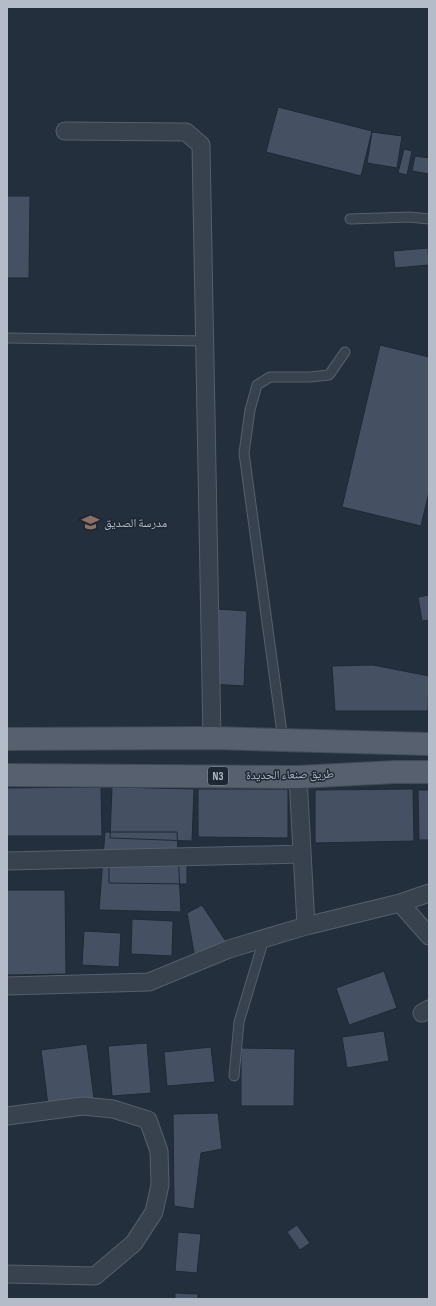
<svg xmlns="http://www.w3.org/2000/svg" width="436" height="1306" viewBox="0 0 436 1306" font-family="'Sofia Sans Condensed','Noto Naskh Arabic',sans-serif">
<rect width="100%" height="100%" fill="#242f3e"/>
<path fill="#455162" stroke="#1f2835" d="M278,107L372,131L361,176L266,152Z
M372,132L402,136L397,168L367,163Z
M404,149L412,151L407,175L398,173Z
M415,156L429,158V174L412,171Z
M7,196H30L29,278H7Z
M428,248L429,265L395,268L393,251Z
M380,345L429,357V492L421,526L342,507Z
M429,595V620L422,621L418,597Z
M217,609L247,611L244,686L213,684Z
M373,665L429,676L428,711H335L332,666Z
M101,787L102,836H7V788Z
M112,787L194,789L192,841L110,838Z
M198,789H288V838L198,837Z
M413,789L414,841L315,843V790Z
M418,790H429V840H419Z
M105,832H177L181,912L99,910Z
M109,855L187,856V884L109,883Z
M7,890H65L66,974L7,975Z
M202,905L229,946L195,958L187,913Z
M132,919L173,921L172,956L131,954Z
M84,931L121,933L119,967L82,965Z
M384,971L397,1008L349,1025L336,988Z
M384,1031L389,1061L347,1068L342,1037Z
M147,1043L151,1093L112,1096L108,1046Z
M87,1044L94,1099L48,1105L41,1050Z
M211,1047L215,1082L167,1086L164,1052Z
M241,1048L295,1049L294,1106H241Z
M218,1113L222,1149L201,1153L194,1209L174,1206L173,1114Z
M297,1225L310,1243L300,1250L287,1232Z
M178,1232L201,1234L197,1273L175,1271Z
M175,1293L198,1294V1299H175Z"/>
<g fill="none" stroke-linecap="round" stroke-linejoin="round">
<defs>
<path id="service" d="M350,219L409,217L429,219
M7,338L205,341
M283,740L244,453L250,410L257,385L270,377H309L329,375L345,352
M234,1076L239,1022L264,939"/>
<path id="minor" d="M65,131L186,132L201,145L212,738
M298,777L306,926
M7,861L302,854
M400,903L429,936
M7,986L149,982L229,949L306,926L400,903L429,893
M422,1013L429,1009
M7,1116L83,1106L113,1109L148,1120L159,1151L160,1185L154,1212L134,1243L95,1276L7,1274"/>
<path id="primary" d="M7,739L212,738L429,744
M7,775L298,777L395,772H429"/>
</defs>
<use href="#service" stroke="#565f6c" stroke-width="11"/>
<use href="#minor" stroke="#565f6c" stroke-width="19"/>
<use href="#primary" stroke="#414a57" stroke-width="24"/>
<use href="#service" stroke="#38414e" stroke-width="9"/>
<use href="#minor" stroke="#38414e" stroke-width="17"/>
<use href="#primary" stroke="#56606e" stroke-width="22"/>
</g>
<defs>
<symbol id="school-bare" viewBox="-9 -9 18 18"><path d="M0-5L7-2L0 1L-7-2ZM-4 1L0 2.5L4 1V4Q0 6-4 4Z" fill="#8d6e63" stroke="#1d2633" stroke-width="2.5" paint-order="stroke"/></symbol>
</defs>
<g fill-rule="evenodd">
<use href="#school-bare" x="78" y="510" width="25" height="25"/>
</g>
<g text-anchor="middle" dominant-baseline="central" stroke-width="3" stroke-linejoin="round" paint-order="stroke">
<rect fill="#1d2633" stroke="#878f9c" stroke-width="1" x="208" y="767" width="20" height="18" rx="3"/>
<g font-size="11" font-weight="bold" fill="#b4bcc9">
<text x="218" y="776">N3</text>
</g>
<g font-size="12" fill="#b4bcc9" stroke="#1d2633" text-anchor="start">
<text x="104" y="523">مدرسة الصديق</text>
</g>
<g font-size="12" fill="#b4bcc9" stroke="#1d2633">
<text transform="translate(290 775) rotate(-1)">طريق صنعاء الحديدة</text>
</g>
</g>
<rect width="436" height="1306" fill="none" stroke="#b4bcc9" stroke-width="16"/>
</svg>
